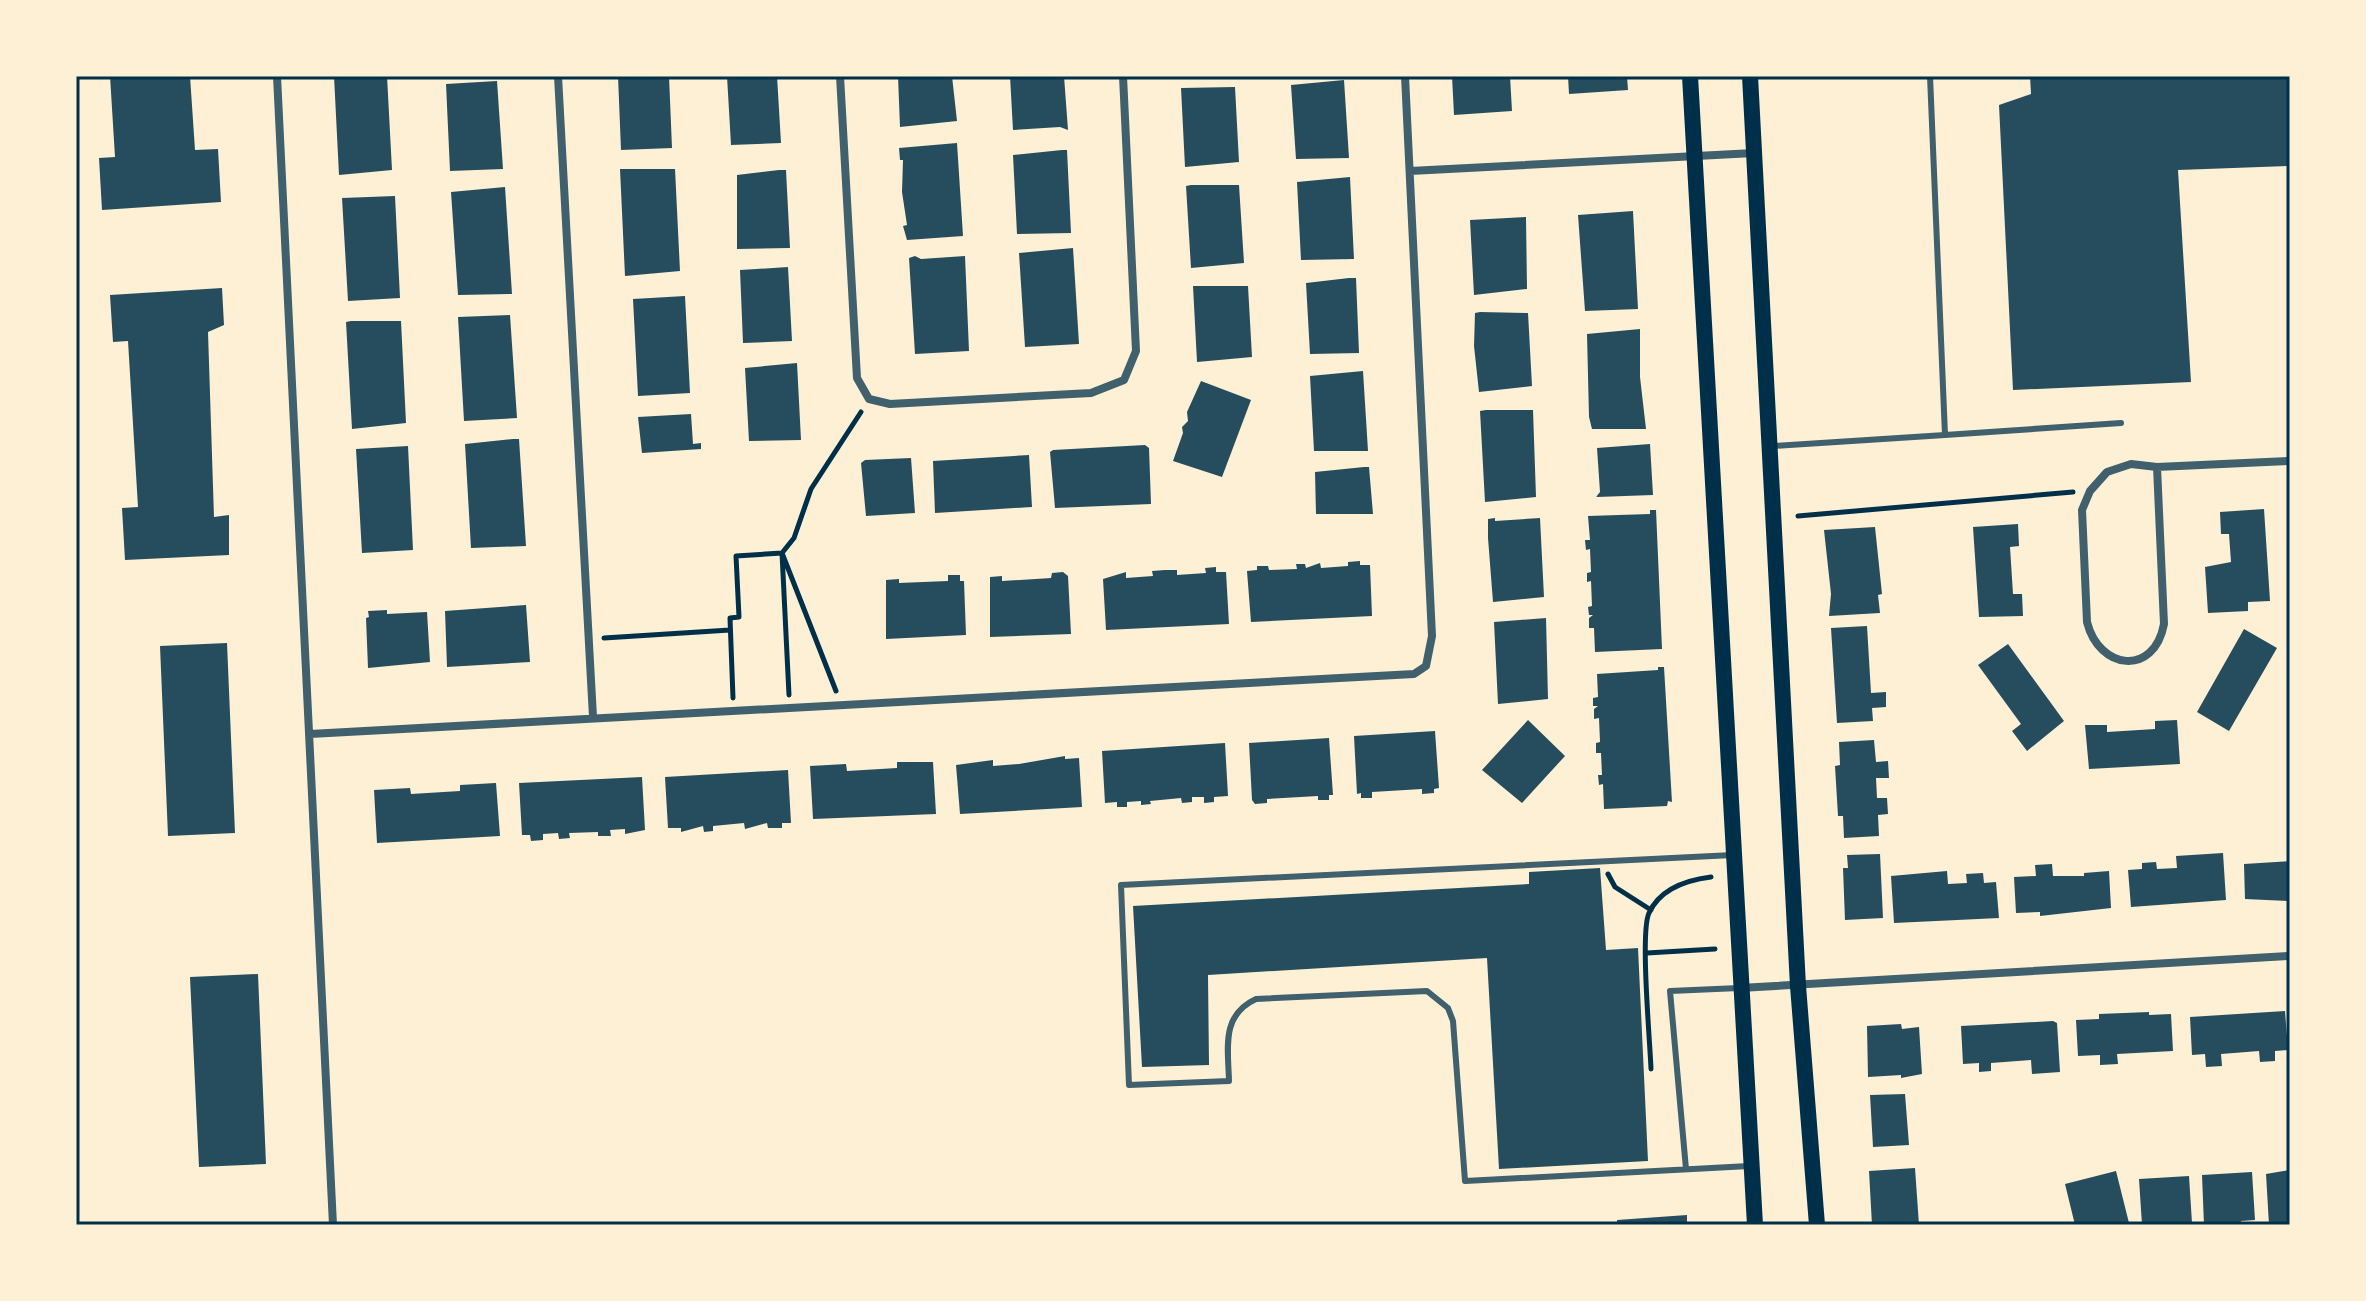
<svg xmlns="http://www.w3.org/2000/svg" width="2366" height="1301" viewBox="0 0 2366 1301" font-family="'Fira Sans Condensed',sans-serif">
<rect width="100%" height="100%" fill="#fdf0d5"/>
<path fill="#264d5e" d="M110,76H190L195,150L218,149L221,202L102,210L99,158L115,157Z
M334,76H387L392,170L339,175Z
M618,76H669L672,148L621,150Z
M727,76H777L781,143L731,145Z
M898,76H952L957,121L900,127Z
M1010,76H1064L1068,130L1060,127L1013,130Z
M1452,76H1510L1512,111L1454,115Z
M1568,76H1627L1628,90L1569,94Z
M2030,76H2290V166L2178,170L2191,382L2013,390L1999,105L2031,94Z
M1344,80L1349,158L1296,159L1291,85Z
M497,81L503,169L450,171L446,84Z
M1235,87L1239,162L1185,167L1181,88Z
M957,143L963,236L907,240L903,226L907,225L902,192L903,160H900L899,148Z
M1062,150H1067L1071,233L1017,234L1013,155Z
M620,169H675L680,271L625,276Z
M779,170H786L790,248L737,249V175Z
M1350,177L1354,259L1301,260L1297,182Z
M1191,185H1239L1244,263L1191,268L1186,186Z
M505,187L512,294L458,295L451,192Z
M395,196L400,298L348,301L342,198Z
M1633,211L1638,309L1585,311L1578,215Z
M1526,217L1527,289L1474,295L1470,220Z
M1073,248L1079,344L1025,347L1019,253Z
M915,256L921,259L965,256L969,351L915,354L909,258Z
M788,267L792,341L743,343L740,270Z
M1349,278H1356L1359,353L1310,354L1306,283Z
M1193,286H1248L1252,357L1197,362Z
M222,288L224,325L208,332L214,517L229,515V555L125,560L122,508L138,507L128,341L113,342L110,295Z
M685,296L690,393L638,396L633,299Z
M1480,312L1528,313L1532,386L1479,392L1474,346L1475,313Z
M510,315L517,418L464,421L458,317Z
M351,321H401L406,423L352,429L346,322Z
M1640,329V377L1646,429H1592L1589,417L1587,334Z
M797,363L801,440L749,441L745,368Z
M1363,371L1368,451H1314L1310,376Z
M1201,381L1251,400L1222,477L1173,461L1183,433L1182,427L1188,421L1187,412Z
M1486,410H1533L1536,497L1485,502L1480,411Z
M691,414L693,444L701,443V449L642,453L638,417Z
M513,439H519L526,546L471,548L465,444Z
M1650,444L1653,495L1596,497L1600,492L1597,448Z
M1145,445L1149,448L1151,504L1055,508L1050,452L1053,450Z
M408,446L413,550L362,553L356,449Z
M1029,455L1032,507L935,513L933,461Z
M911,458L915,513L866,516L861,463L865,460Z
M1364,467H1369L1373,514H1316L1315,472Z
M2264,509L2270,601L2248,602V611L2208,613L2205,567L2231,562L2229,534H2221L2220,512Z
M1650,510H1656L1662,649L1595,652L1594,628H1589V618L1593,615H1589L1588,607L1592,606L1591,581L1587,582V573L1591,572L1590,549L1586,550L1585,540H1590L1588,516L1650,514Z
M1495,518V521L1540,518L1544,597L1493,602L1488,538V519Z
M2018,524L2019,546L2010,547L2013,594H2022L2023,616L1979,617L1973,527Z
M1875,527L1882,594L1878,595L1880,613L1829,616L1831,594L1824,530Z
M1360,561V565H1370L1372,616L1251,622L1247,571L1257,570V566H1268L1269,570L1297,569L1296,564H1305L1306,568L1320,563L1321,568L1348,566V562Z
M1216,567V572H1226L1229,624L1106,630L1103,579L1126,572V578L1153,576L1152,571L1165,570H1177V575L1206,573L1205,568Z
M1063,572L1068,576L1071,634L990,637V577L1002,576V581L1051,578L1052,573Z
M948,575H960V581H964L966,635L886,639V580L899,579V583L948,581Z
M526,605L530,662L447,667L445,611Z
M387,610V614L427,612L430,662L368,668L366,618L369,617L368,611Z
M1546,618L1548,699L1498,704L1494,622Z
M1867,626L1871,693L1886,692V707L1872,708L1873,721L1837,723L1831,628Z
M2244,629L2277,648L2229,731L2197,712Z
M227,643L235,833L168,836L160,646Z
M2008,644L2064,721L2027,751L2012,731L2021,724L1978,665Z
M1658,667H1664L1672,802L1668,801L1667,806L1604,809L1603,784L1599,785L1598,775H1602L1601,753H1596V743L1600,742L1599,718L1594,719V709L1598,706H1593V698L1598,697L1597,674L1658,670Z
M1528,720L1565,756L1522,803L1482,770Z
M2177,720L2180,764L2089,769L2085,725H2107V732L2155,729V721Z
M1435,731L1439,788L1434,789V793L1422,794V789L1372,792V798H1361V793L1357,794L1354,736Z
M1329,738L1333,795H1329V800H1318V796L1267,799V803L1255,804L1252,800L1249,743Z
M1874,740L1876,762L1888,761L1889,778H1876L1877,798H1887L1888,814L1878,815L1879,836L1844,838L1843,816H1838L1835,766L1840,765L1839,742Z
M1225,743L1228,796L1214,797V802L1204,803V797H1192V802L1182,803L1181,798L1150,801L1151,804L1141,805V801L1127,802V807H1117V802L1105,803L1102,751Z
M1065,756V759L1079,758L1082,807L960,814L956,765L993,760V766L1019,764Z
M897,762H933L936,814L813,819L810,766L846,764L847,771L897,768Z
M788,770L791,823H782V828H768L767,823L745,829L744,823L713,826V831L704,832L703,826L681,832V828H668L665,777Z
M642,777L645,830L625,834V829L610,830L611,836H598V832L569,833L570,838L559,839L558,833L543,834V840L531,841L530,835H522L519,783Z
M496,783L500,836L377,843L374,790L410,788L411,794L460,791V785Z
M2223,853L2226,900L2131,907L2128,870L2142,869V863L2156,862L2157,869L2177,868L2176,856Z
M1880,854L1883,918L1845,920L1843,868H1848L1847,855Z
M2290,861V901L2245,899L2244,864Z
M2052,864L2053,876H2084V873L2109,871L2111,908L2040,916V912L2016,913L2014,877L2036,876L2035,865Z
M1600,868L1606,950L1638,948L1648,1161L1499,1169L1487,958L1208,975L1209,1065L1142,1067L1133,906L1529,884V872Z
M1947,871L1948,884L1967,883L1966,874L1983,873L1984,883L1996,882L1999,918L1894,923L1891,876Z
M258,974L266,1164L199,1167L190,977Z
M2285,1011L2288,1050L2275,1051V1061L2260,1062L2259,1051L2221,1054L2222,1066L2206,1067L2205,1054L2192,1055L2190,1017Z
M2149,1012V1015L2171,1014L2173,1051L2117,1054L2118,1064L2100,1065V1055L2078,1056L2076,1020L2099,1019V1014Z
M2053,1021L2057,1023L2060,1072L2032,1074L2031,1060L1991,1063V1071L1979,1072V1063L1963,1064L1961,1026Z
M1901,1024L1902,1029L1919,1027L1922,1074L1901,1078V1075L1868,1077L1867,1026Z
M1905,1094L1909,1145L1873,1147L1870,1095Z
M1915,1168L1919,1225H1872L1869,1171Z
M2290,1170V1224L2269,1225L2266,1174Z
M2116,1171L2129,1223L2075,1225L2065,1184Z
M2252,1172L2255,1220L2241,1221V1225H2204L2202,1175Z
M2189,1176L2192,1223L2142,1225L2139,1179Z
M1687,1215V1225H1617V1220Z"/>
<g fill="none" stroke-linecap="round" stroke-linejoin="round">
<path stroke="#003049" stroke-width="5" d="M1798,516L2073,492
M604,638L730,630
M789,695L782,553L794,538L811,489L861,412
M733,698L730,618L739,617L736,556L782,553L836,691
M1608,874L1615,887L1651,910
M1647,953L1715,949
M1651,1069C1650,1041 1640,932 1649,913C1660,889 1687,880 1711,877"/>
<path stroke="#3f606c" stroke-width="6" d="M1930,76L1945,435L2121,423
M1773,446L1945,435
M1733,855L1121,885L1129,1085L1229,1081C1228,1047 1221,1015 1256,999L1427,991L1448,1008L1453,1021L1465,1181L1749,1166
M1686,1169L1670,991L1739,988"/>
<path stroke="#3f606c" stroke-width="8" d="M277,76L333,1225
M558,76L593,717
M840,76L857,378L869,399L890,404L1091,393L1124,380L1136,351L1123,76
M1410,171L1754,153
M2157,467L2164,624C2154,677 2099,670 2087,622L2082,510L2090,491L2107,472L2131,464L2157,467L2290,461
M310,734L1414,674L1426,666L1432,636L1405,76
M1740,988L2290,956"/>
<path stroke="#003049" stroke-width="16" d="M1690,76L1755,1225
M1750,76L1798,986L1817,1225"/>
</g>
<rect width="2366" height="1301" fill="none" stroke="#fdf0d5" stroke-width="156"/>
<rect x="78" y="78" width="2210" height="1145" fill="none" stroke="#003049" stroke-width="3"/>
</svg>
